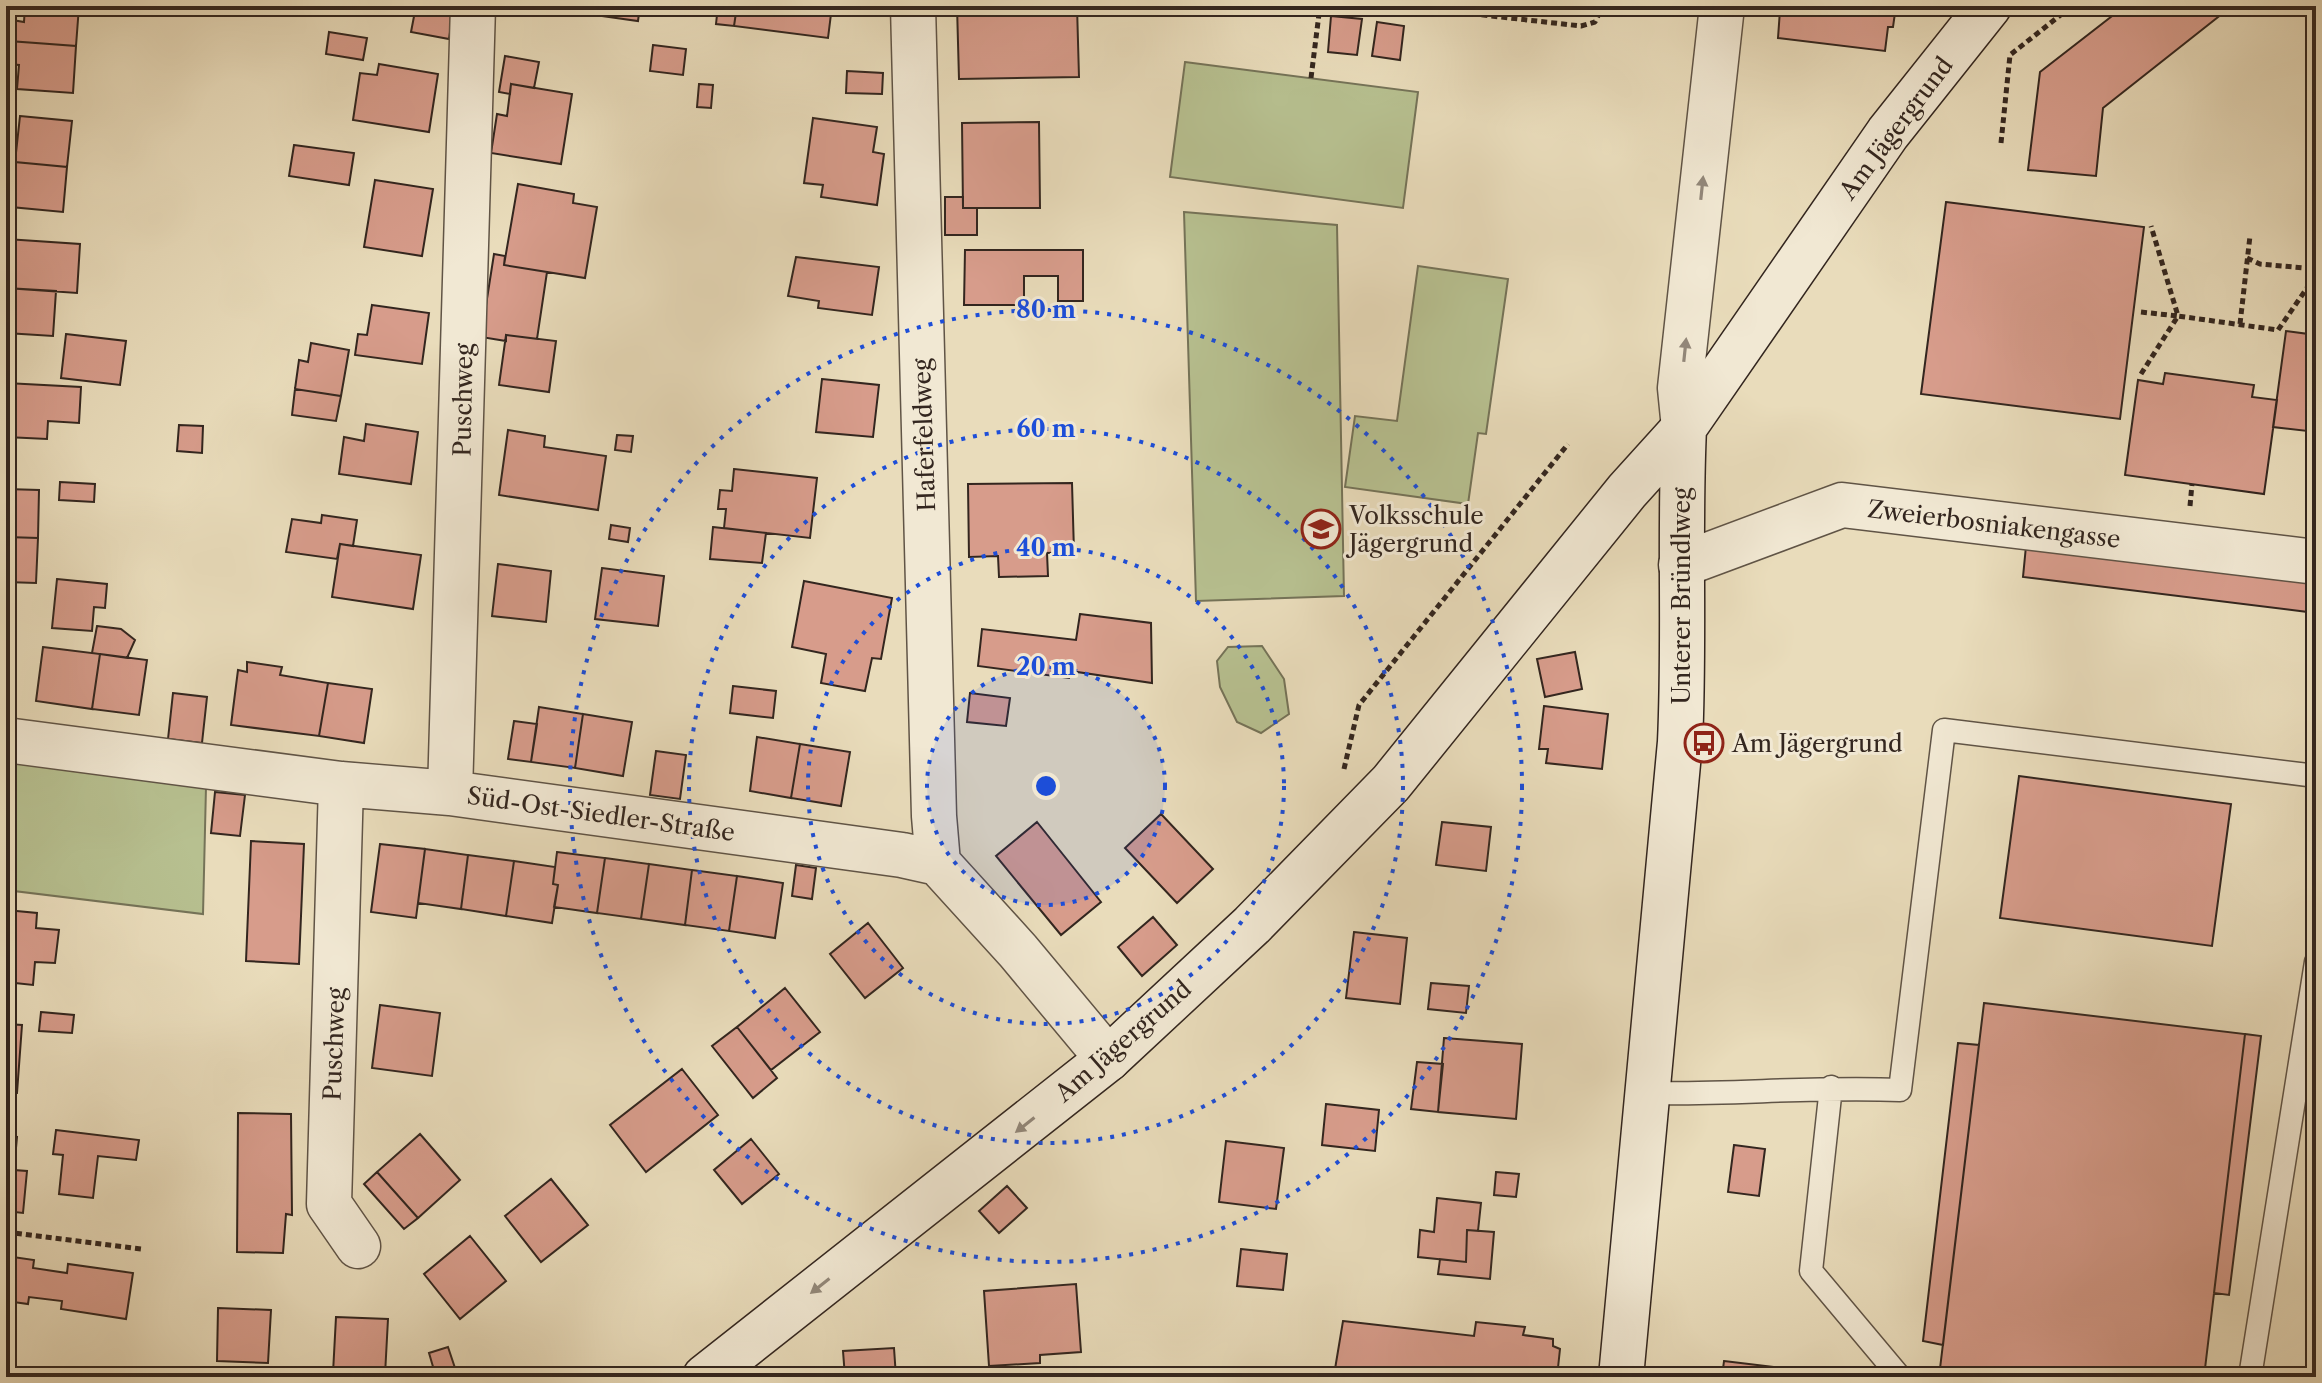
<svg xmlns="http://www.w3.org/2000/svg" width="2322" height="1383" viewBox="0 0 2322 1383" font-family="'Libre Caslon Text',serif">
<rect width="100%" height="100%" fill="#e9dcbb"/>
<filter id="stains"><feTurbulence type="fractalNoise" baseFrequency=".0025" numOctaves="4"/><feColorMatrix values="0 0 0 0 .2 0 0 0 0 .09 0 0 0 0 .02 0 0 0 .5 -.17"/></filter>
<radialGradient id="worn" r=".72"><stop offset=".6" stop-color="#630" stop-opacity="0"/><stop offset="1" stop-color="#630" stop-opacity=".3"/></radialGradient>
<path fill="#b7c090" stroke="#757358" stroke-width="2" d="M1185,62L1418,92L1403,208L1170,177Z
M1184,212L1337,225L1344,596L1196,601Z
M1418,266L1508,279L1486,434L1478,433L1468,504L1345,487L1355,416L1397,421Z
M1262,646L1284,679L1289,714L1261,733L1237,722L1220,687L1217,661L1228,647Z
M6,762L206,787L203,914L6,890Z"/>
<path fill="#d79c8b" stroke="#33261f" stroke-width="2" d="M25,6H79L76,46L9,41L12,20L24,22Z
M416,6H454L449,39L411,32Z
M539,6H588L587,14Z
M588,6H640L638,21L587,14Z
M718,6H737L734,26L716,24Z
M737,6H832L828,38L734,26Z
M957,6H1077L1079,77L959,79Z
M1772,6H1896L1893,27H1888L1885,51L1778,38L1780,10Z
M2125,6H2232L2103,108L2096,176L2028,170L2040,72Z
M1331,16L1362,19L1357,55L1328,52Z
M1377,22L1404,26L1400,60L1372,56Z
M329,32L367,38L363,60L326,54Z
M9,41L76,46L73,93L17,89L19,65L8,64Z
M653,45L686,49L683,75L650,71Z
M505,56L539,62L534,88L511,84L510,94L499,92Z
M379,64L438,74L429,132L353,120L360,73L377,75Z
M847,71L883,73L882,94L846,93Z
M511,84L572,94L561,164L491,153L497,114L507,116Z
M699,84L713,85L711,108L697,107Z
M20,116L72,121L67,167L15,162Z
M813,118L877,127L873,152L884,154L877,205L821,197L823,185L804,183Z
M1039,122L1040,208H963L962,123Z
M294,145L354,153L349,185L289,176Z
M15,162L67,167L63,212L11,207Z
M375,180L433,189L422,256L364,247Z
M518,184L574,194L573,203L597,207L585,278L504,265Z
M945,197H963V208H977V235H945Z
M1946,202L2144,227L2120,419L1921,394Z
M6,239L80,244L77,293L6,288Z
M965,250H1083V301H1058V276H1024V305H964Z
M494,254L505,256L504,265L547,272L537,339L506,335V341L481,337Z
M796,257L879,267L872,315L818,308L819,301L788,296Z
M6,288L56,291L53,336L6,333Z
M372,305L429,313L422,364L355,355L358,334L367,335Z
M2310,321L2316,322V432L2273,427L2286,331L2309,334Z
M66,334L126,341L120,385L61,378Z
M506,335L556,341L549,392L499,385Z
M311,343L349,350L341,396L295,389L299,360L308,362Z
M2165,373L2254,385L2252,397L2277,400L2264,494L2125,475L2138,380L2163,384Z
M822,379L879,385L873,437L816,432Z
M6,383L81,387L79,423L48,421L47,439L6,437Z
M295,389L341,396L336,421L292,415Z
M366,424L418,432L411,484L339,474L344,437L364,441Z
M179,425L203,426L202,453L177,451Z
M508,430L545,436L544,447L606,456L598,510L499,495Z
M617,435L633,436L631,452L615,450Z
M734,469L817,478L810,538L724,528L726,509H718L720,490L732,491Z
M60,482L95,484L94,502L59,500Z
M1072,483L1074,552L1047,553L1048,576L999,577L998,556L969,557L968,484Z
M6,489L39,490L38,538L6,537Z
M322,515L357,520L353,546L340,544L337,559L286,552L292,519L321,523Z
M611,525L630,528L628,542L609,539Z
M713,527L766,533L762,563L710,559Z
M6,537L38,538L36,583L6,582Z
M340,544L421,555L413,609L332,597Z
M2026,546L2316,580V613L2023,577Z
M498,564L551,571L546,622L492,616Z
M602,568L664,576L658,626L595,619Z
M57,579L107,584L105,608L94,607L92,631L52,628Z
M804,581L892,598L881,659L872,658L865,691L821,683L826,654L792,647Z
M1080,614L1151,623L1152,683L1070,671L1069,678L978,666L982,629L1076,640Z
M97,626L121,629L135,640L127,658L92,653Z
M43,647L100,654L92,709L36,701Z
M1575,652L1582,689L1545,697L1537,659Z
M100,654L147,660L139,715L92,709Z
M247,662L282,667L280,675L328,683L319,736L231,725L238,670L247,672Z
M328,683L372,689L364,743L319,736Z
M733,686L776,691L773,718L730,713Z
M173,693L207,697L202,743L168,739Z
M970,693L1010,698L1006,726L967,722Z
M1544,706L1608,714L1602,769L1546,763L1548,749H1539Z
M539,707L583,714L575,768L531,762Z
M583,714L632,722L623,776L575,768Z
M514,721L537,724L531,762L508,759Z
M757,737L800,744L791,798L750,791Z
M800,744L850,752L841,806L791,798Z
M656,751L686,755L680,799L650,795Z
M2019,776L2231,804L2212,946L2000,918Z
M215,792L245,795L240,836L211,833Z
M1161,814L1213,869L1177,903L1125,848Z
M1037,822L1101,902L1061,935L996,856Z
M1442,822L1491,827L1486,871L1436,865Z
M251,841L304,844L299,964L246,961Z
M380,844L425,849L416,918L371,912Z
M425,849L468,855L461,909L418,903Z
M557,852L605,858L597,913L554,907L558,885L553,884Z
M468,855L514,861L506,916L461,909Z
M605,858L649,864L641,919L597,913Z
M514,861L555,867L553,884L558,885L552,923L506,916Z
M649,864L692,870L685,925L641,919Z
M796,865L816,868L812,899L792,896Z
M692,870L737,876L729,931L685,925Z
M737,876L783,883L775,938L729,931Z
M6,910L37,913L36,928L59,930L55,963L35,962L33,985L6,982Z
M1153,917L1177,945L1142,976L1118,947Z
M868,923L903,968L865,998L830,954Z
M1354,932L1407,938L1400,1004L1346,998Z
M1431,983L1469,986L1466,1013L1428,1009Z
M785,988L820,1032L771,1070L737,1027Z
M1984,1003L2245,1034L2204,1377H1939Z
M380,1005L440,1013L432,1076L372,1068Z
M41,1012L74,1015L72,1033L39,1031Z
M6,1024L22,1025L17,1093L6,1092Z
M737,1027L777,1078L753,1098L712,1046Z
M2245,1034L2261,1036L2229,1295L2214,1293Z
M1444,1038L1522,1044L1516,1119L1438,1112Z
M1958,1043L1979,1045L1943,1345L1923,1341Z
M1417,1062L1443,1064L1438,1112L1411,1109Z
M682,1069L718,1115L646,1172L610,1125Z
M1326,1104L1379,1110L1375,1151L1322,1145Z
M238,1113L291,1114L292,1215L286,1214L283,1253L237,1252Z
M56,1130L139,1140L136,1160L98,1156L93,1198L59,1194L63,1155L53,1154Z
M420,1134L460,1180L418,1218L377,1172Z
M6,1136L17,1137L14,1170L27,1171L23,1213L6,1211Z
M751,1139L779,1174L742,1204L714,1170Z
M1226,1141L1284,1148L1276,1209L1219,1202Z
M1734,1145L1765,1149L1759,1196L1728,1192Z
M377,1172L418,1218L404,1229L364,1184Z
M1496,1172L1519,1174L1516,1197L1494,1195Z
M551,1179L588,1225L541,1262L505,1216Z
M1007,1186L1027,1208L999,1233L979,1211Z
M1437,1198L1481,1203L1478,1231L1467,1230L1466,1262L1418,1257L1420,1230L1434,1232Z
M1467,1230L1494,1232L1490,1279L1438,1274L1440,1259L1466,1262Z
M470,1236L506,1281L460,1319L424,1274Z
M1241,1249L1287,1254L1283,1290L1237,1286Z
M6,1256L34,1260L33,1268L67,1273L68,1264L133,1273L126,1319L61,1309L62,1301L29,1297L28,1304L6,1301Z
M1076,1284L1081,1352L1040,1355V1363L989,1366L984,1291Z
M218,1308L271,1310L268,1363L217,1361Z
M336,1317L388,1319L385,1375L333,1373Z
M1343,1321L1474,1336L1476,1322L1525,1327L1523,1335L1553,1339V1346L1560,1349L1557,1377L1334,1375Z
M448,1347L458,1377H436L429,1353Z
M894,1348L896,1377H845L843,1351Z
M1724,1361L1815,1372V1377H1722Z"/>
<g fill="none" stroke-linecap="round" stroke-linejoin="round">
<defs>
<path id="lane" d="M1831,1087L1811,1271L1900,1377
M1647,1093C1731,1095 1815,1086 1900,1090L1944,730L2316,776
M2250,1377L2316,962"/>
<path id="street" d="M913,6L934,816L938,863
M1684,428L1680,388L1722,6
M1681,565L1842,505L2316,562
M6,740L341,784L450,793L902,855L938,863L1018,951L1108,1059
M341,784L329,1204L358,1246
M450,793L473,6"/>
<path id="secondary" d="M705,1377L1108,1059L1252,925L1391,783L1627,491L1684,428L1888,133L1989,6
M1621,1377L1680,742C1685,637 1679,533 1684,428"/>
</defs>
<use href="#lane" stroke="#605446" stroke-width="25"/>
<use href="#street" stroke="#605446" stroke-width="47"/>
<use href="#secondary" stroke="#33261f" stroke-width="47"/>
<path stroke="#33261f" stroke-width="5" stroke-dasharray="6 4" stroke-linecap="butt" d="M1402,6L1581,26L1595,22L1603,6
M1311,78L1320,6
M2001,143L2010,55L2072,6
M2247,258L2260,264L2316,269
M2141,312L2178,316L2151,226
M2240,324L2250,236
M2141,374L2178,316L2278,330L2316,275
M2190,506L2192,484
M1344,769L1359,705L1568,444
M6,1232L141,1249"/>
<use href="#lane" stroke="#f1e8d3" stroke-width="22"/>
<use href="#street" stroke="#f1e8d3" stroke-width="44"/>
<use href="#secondary" stroke="#f1e8d3" stroke-width="44"/>
</g>
<defs><path id="oneway-solid" d="M-6-.8H1V-3.2L6.5 0L1 3.2V.8H-6Z" transform="scale(2)"/></defs>
<g fill="#928779">
<use href="#oneway-solid" transform="translate(1702 188) rotate(-84)"/>
<use href="#oneway-solid" transform="translate(1685 350) rotate(-84)"/>
<use href="#oneway-solid" transform="translate(1025 1125) rotate(142)"/>
<use href="#oneway-solid" transform="translate(820 1286) rotate(142)"/>
</g>
<circle cx="1046" cy="786" r="119" fill="#1d4ed8" fill-opacity=".12"/>
<g fill="none" stroke="#1d4ed8" stroke-width="4" stroke-dasharray="4 8">
<circle cx="1046" cy="786" r="119"/>
<circle cx="1046" cy="786" r="238"/>
<circle cx="1046" cy="786" r="357"/>
<circle cx="1046" cy="786" r="476"/>
</g>
<defs>
<symbol id="school-ring" viewBox="-11 -11 22 22"><circle r="9.5" fill="#f1e8d3" stroke="#8f2418" stroke-width="1.5"/><path d="M0-5L7-2L0 1L-7-2ZM-4 1L0 2.5L4 1V4Q0 6-4 4Z" fill="#8f2418"/></symbol>
<symbol id="bus-ring" viewBox="-11 -11 22 22"><circle r="9.5" fill="#f1e8d3" stroke="#8f2418" stroke-width="1.5"/><path d="M-5-6H5V4H4V6H2V4H-2V6H-4V4H-5ZM-3.5-4V0h7V-4ZM-3.5 1.2v1.5H-2V1.2ZM2 1.2v1.5H3.5V1.2Z" fill="#8f2418"/></symbol>
</defs>
<g fill-rule="evenodd">
<use href="#school-ring" x="1299" y="507" width="44" height="44"/>
<use href="#bus-ring" x="1682" y="721" width="44" height="44"/>
</g>
<g text-anchor="middle" dominant-baseline="central" stroke-width="6" stroke-linejoin="round" paint-order="stroke">
<g font-size="24" fill="#33261f" stroke="#f1e8d3">
<text transform="translate(1896 128) rotate(-53)">Am Jägergrund</text>
<text transform="translate(463 400) rotate(-89)">Puschweg</text>
<text transform="translate(924 435) rotate(-92)">Haferfeldweg</text>
<text transform="translate(1994 524) rotate(7)">Zweierbosniakengasse</text>
<text transform="translate(1681 596) rotate(-90)">Unterer Bründlweg</text>
<text transform="translate(601 814) rotate(8)">Süd-Ost-Siedler-Straße</text>
<text transform="translate(1123 1041) rotate(-41)">Am Jägergrund</text>
<text transform="translate(334 1044) rotate(-88)">Puschweg</text>
</g>
<g font-size="24" fill="#33261f" stroke="#f1e8d3" text-anchor="start">
<text x="1349" y="515">Volksschule<tspan x="1349" dy="28">Jägergrund</tspan></text>
<text x="1732" y="743">Am Jägergrund</text>
</g>
</g>
<circle cx="1046" cy="786" r="12" fill="#1d4ed8" stroke="#f1e8d3" stroke-width="4"/>
<g font-size="24" text-anchor="middle" font-weight="bold" fill="#1d4ed8" stroke="#f1e8d3" stroke-width="6" stroke-linejoin="round" paint-order="stroke">
<text x="1046" y="318">80 m</text>
<text x="1046" y="437">60 m</text>
<text x="1046" y="556">40 m</text>
<text x="1046" y="675">20 m</text>
</g>
<rect width="2322" height="1383" fill="none" stroke="#e9dcbb" stroke-width="32"/>
<rect x="8" y="8" width="2306" height="1367" fill="none" stroke="#33261f" stroke-width="4"/>
<rect x="16" y="16" width="2290" height="1351" fill="none" stroke="#33261f" stroke-width="2"/>
<rect width="100%" height="100%" filter="url(#stains)"/>
<rect width="100%" height="100%" fill="url(#worn)"/>
</svg>
